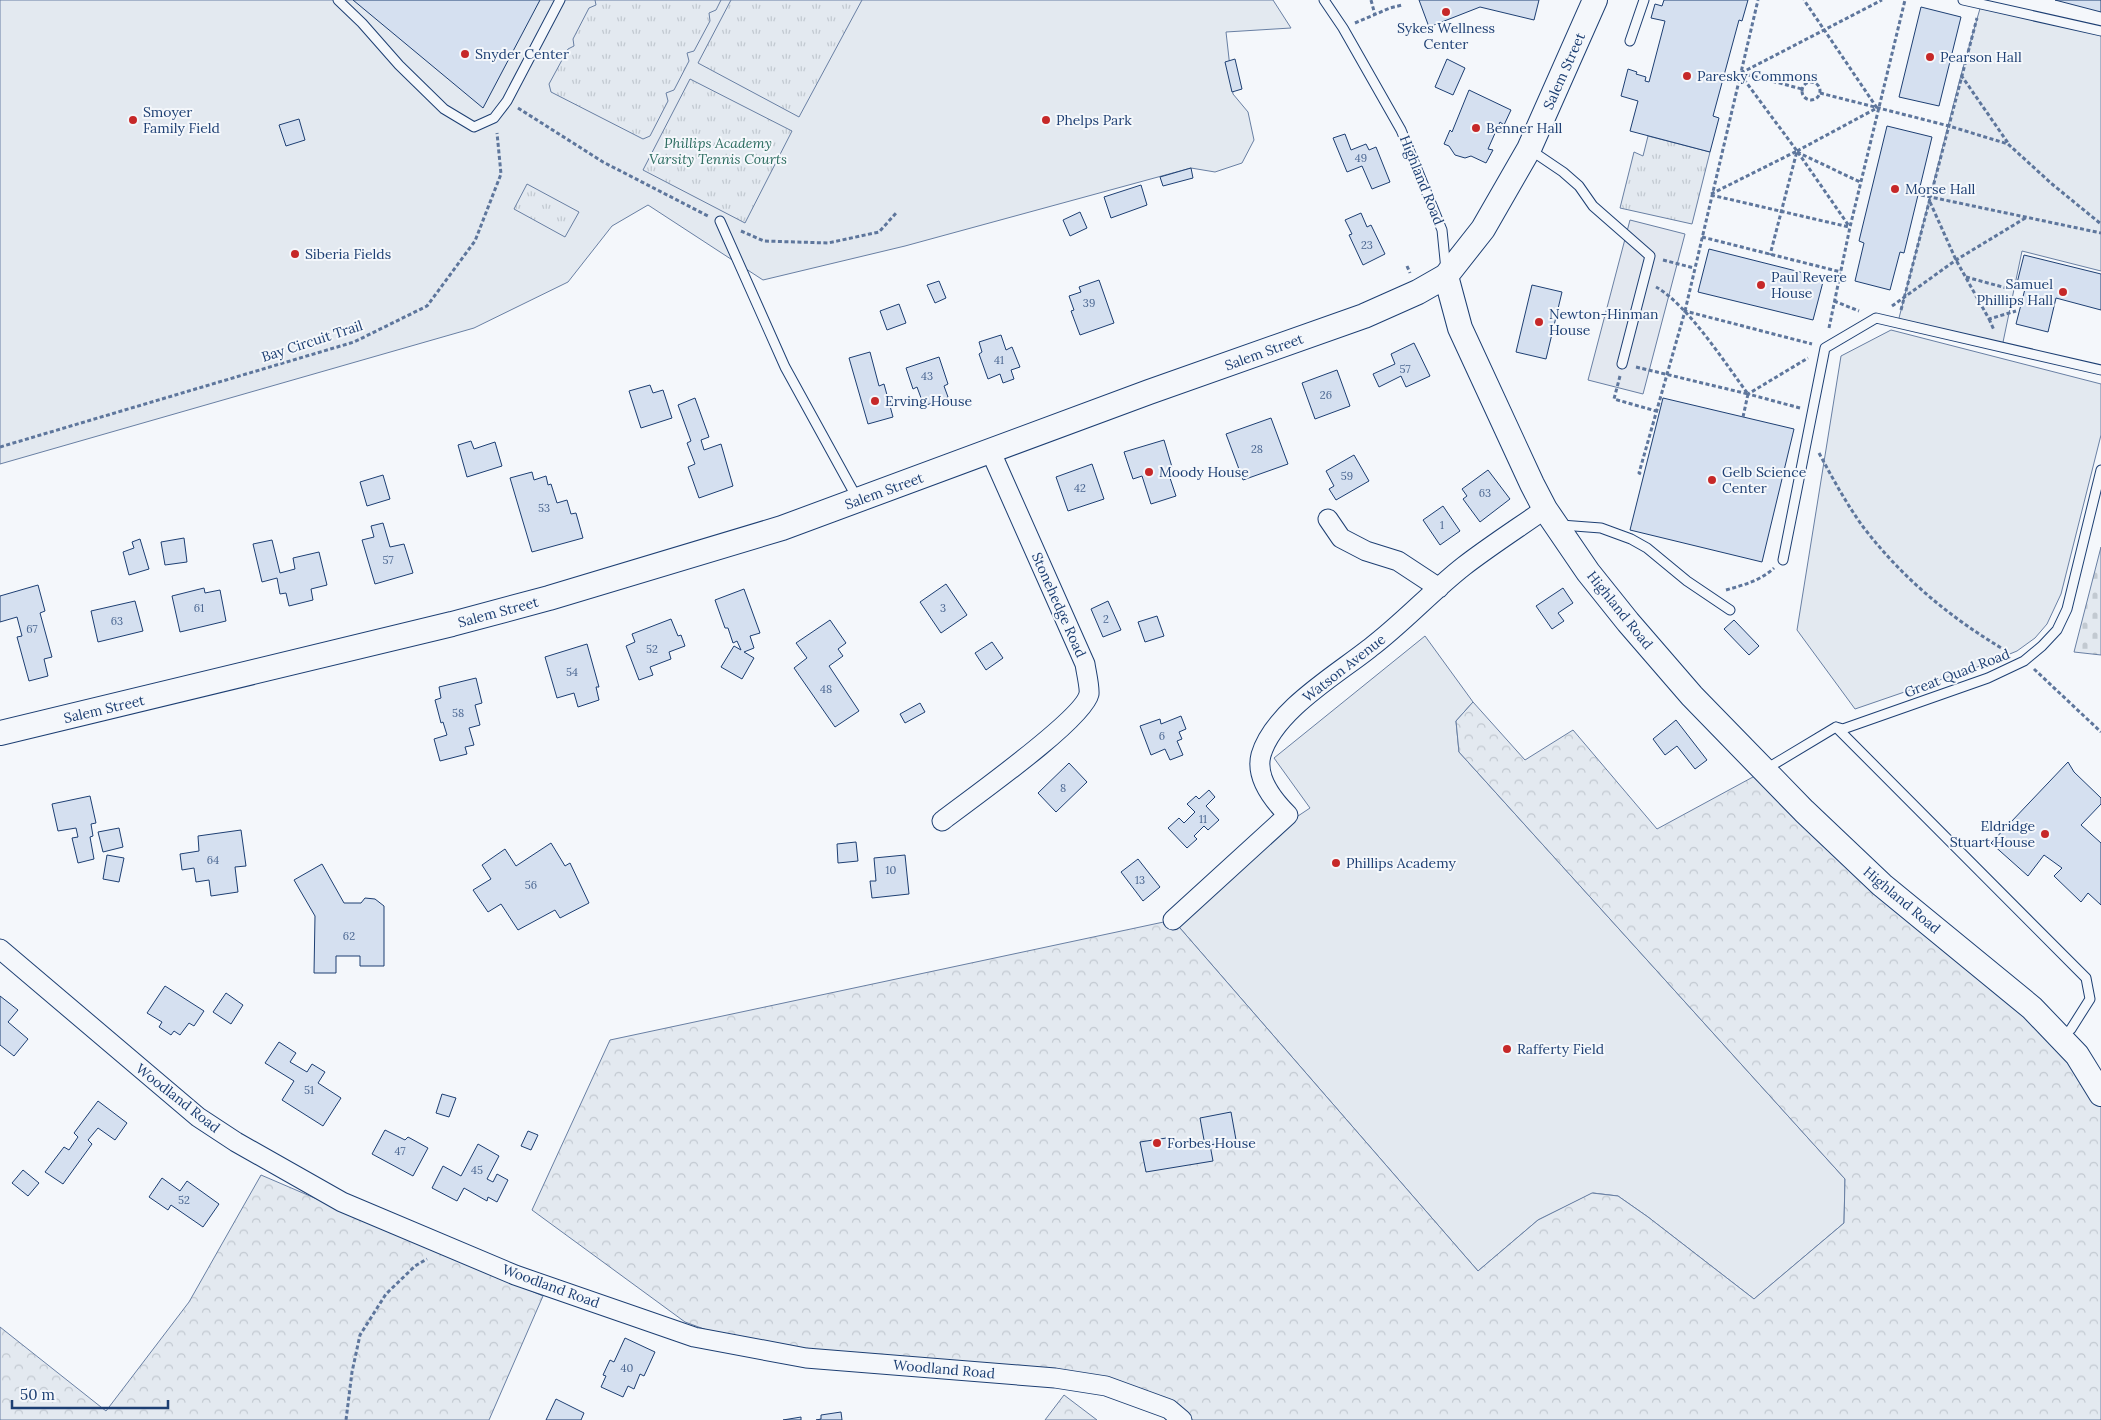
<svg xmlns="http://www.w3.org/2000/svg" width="2101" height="1420" viewBox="0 0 2101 1420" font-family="Lora,serif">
<defs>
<pattern id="forest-crowns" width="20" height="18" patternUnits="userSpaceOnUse" patternTransform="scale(1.25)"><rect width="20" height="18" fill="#e3e9f0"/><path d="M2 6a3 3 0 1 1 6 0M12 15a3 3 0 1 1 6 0" fill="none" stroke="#c2c9d1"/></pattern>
<pattern id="cemetery-stones" width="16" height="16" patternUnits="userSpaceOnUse" patternTransform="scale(1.25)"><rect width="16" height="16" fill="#e3e9f0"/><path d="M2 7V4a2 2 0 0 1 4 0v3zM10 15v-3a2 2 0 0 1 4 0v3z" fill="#c2c9d1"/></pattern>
<pattern id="park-tufts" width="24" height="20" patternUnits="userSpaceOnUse" patternTransform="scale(1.25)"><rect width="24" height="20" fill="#e3e9f0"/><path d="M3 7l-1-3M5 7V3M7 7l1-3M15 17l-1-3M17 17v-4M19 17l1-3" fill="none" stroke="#c2c9d1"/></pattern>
</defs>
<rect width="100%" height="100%" fill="#f4f7fb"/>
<path fill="#e3e9f0" stroke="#687fa3" d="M0,0H1273L1291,28L1226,32L1233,94L1248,112L1254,140L1242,163L1215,172L1191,168L905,246L763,280L648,205L612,226L568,282L474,328L0,464Z
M1981,5L2101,31V271L2022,251L2002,347L1898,322L1961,75Z
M1891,330L2101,384V435L2061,594L2047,624L2035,638L2017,651L1983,665L1855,709L1797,630L1841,356Z
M1425,636L1473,702L1456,721L1459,752L1845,1179L1844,1223L1754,1299L1648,1217L1618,1196L1593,1193L1538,1220L1478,1271L1173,920L1259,842L1310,808L1274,758Z"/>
<path fill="url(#forest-crowns)" stroke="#687fa3" d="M1473,702L1525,760L1573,730L1657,829L1764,771L1959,947L2101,1094V1420H1182L1105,1386L764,1351L685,1322L532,1210L610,1040L1173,920L1478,1271L1538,1220L1592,1193L1618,1196L1648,1217L1754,1299L1844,1223L1845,1179L1459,752L1456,721Z
M261,1175L543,1296L489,1420H0V1327L106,1411L189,1302Z
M1064,1395L1097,1420H1045Z"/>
<path fill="url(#cemetery-stones)" stroke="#687fa3" d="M2101,547V655L2074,652Z"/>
<path fill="url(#park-tufts)" stroke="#687fa3" d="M595,0H721L716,10L709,13L710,21L694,51L687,53L689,61L674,90L666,93L668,101L650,136L643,139L551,92L549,84L568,49L574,46L573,39L589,8L596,5Z
M731,0H862L799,117L698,63Z
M690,79L792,131L745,223L643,170Z
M1648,136L1710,152L1692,224L1620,208L1634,152L1643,156Z
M527,184L579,212L565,237L514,209Z"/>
<path fill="#e3e8f0" stroke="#687fa3" d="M1630,220L1685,234L1643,394L1588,380Z"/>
<path fill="#d5e0f0" stroke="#1d3f73" d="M353,0H540L483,108Z
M1419,0H1539L1534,20L1480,7L1429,27Z
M1664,0H1748L1742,21L1739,20L1713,116L1719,118L1710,152L1630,131L1638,101L1621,96L1628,69L1637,72L1636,74L1646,77L1645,81L1649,82L1665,21L1651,18L1655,4L1662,6Z
M2055,0H2101V12Z
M1921,7L1961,17L1939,106L1899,97Z
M1235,59L1242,89L1232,92L1225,62Z
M1447,59L1465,68L1453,95L1435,87Z
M1469,90L1511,110L1504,125L1500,122L1488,149L1493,150L1486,163L1471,156L1465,158L1455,155L1449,146L1444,144L1450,130L1452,132Z
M299,119L305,140L286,146L279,125Z
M1887,126L1932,137L1904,253L1900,252L1890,290L1855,281L1864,243L1859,241Z
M1345,134L1351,150L1366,144L1369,150L1376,147L1390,182L1372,189L1362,166L1347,172L1333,138Z
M1191,168L1193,178L1163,186L1160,177Z
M1141,185L1147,205L1111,218L1104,197Z
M1080,212L1087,228L1070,236L1063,220Z
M1361,213L1367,227L1371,225L1385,254L1363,265L1349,235L1352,234L1345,220Z
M1709,249L1824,278L1813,320L1698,292Z
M2024,255L2101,274V310L2056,298L2048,332L2016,324L2026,285L2017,283Z
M1099,280L1114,323L1080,335L1071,311L1074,310L1069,296L1081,292L1079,287Z
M939,281L946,298L935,303L927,285Z
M1532,285L1562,292L1546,359L1516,352Z
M899,304L906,323L887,330L880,311Z
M1001,335L1006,350L1012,347L1020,367L1011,370L1014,379L1003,383L1000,374L988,379L979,354L982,352L979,342Z
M1414,343L1430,376L1406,387L1401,376L1379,387L1373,374L1395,364L1391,354Z
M870,352L879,386L884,384L893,417L868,424L849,358Z
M939,357L948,384L944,386L948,397L924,406L917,387L913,389L906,368Z
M1337,370L1350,406L1315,419L1302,383Z
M650,385L653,393L663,390L672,418L641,428L629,391Z
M695,398L709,437L701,440L704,450L721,444L733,486L699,498L688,467L695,464L687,443L691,441L678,405Z
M1663,398L1794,429L1762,562L1630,530Z
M1271,418L1288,464L1243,480L1226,434Z
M1164,440L1172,467L1167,469L1176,496L1151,504L1142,476L1133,479L1124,452Z
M471,441L474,449L495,442L502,466L467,477L458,445Z
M1354,455L1369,481L1336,500L1329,489L1334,486L1326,471Z
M1092,464L1104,499L1068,511L1056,477Z
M1488,470L1510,499L1480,522L1463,499L1467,496L1462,489Z
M532,472L534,480L546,476L548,485L551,484L557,503L567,500L571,514L576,513L583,538L532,552L510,478Z
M383,475L390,499L367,506L360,482Z
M1443,506L1460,531L1440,545L1423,520Z
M383,523L390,547L404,544L413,573L375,584L362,540L374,537L371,526Z
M184,538L187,562L165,565L161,542Z
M140,539L149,569L129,575L123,552L134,548L132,542Z
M272,540L280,573L295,569L293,558L319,552L327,585L311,589L313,600L289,606L286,593L280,594L277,578L262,582L253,544Z
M946,584L967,615L941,633L920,602Z
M38,585L45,611L40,613L52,657L44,659L48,676L29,681L17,637L22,636L17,617L0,622V596Z
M204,588L205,593L220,590L226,621L180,632L172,596Z
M1563,588L1573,603L1558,613L1564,621L1552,629L1536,606Z
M744,589L760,633L750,636L754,648L744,652L754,658L742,679L721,667L734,646L741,650L737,641L733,643L728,628H725L715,600Z
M135,601L143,631L98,642L91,611Z
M1108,601L1121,630L1103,637L1091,609Z
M1157,616L1164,636L1145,642L1138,622Z
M671,619L678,636L681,635L685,646L669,652L671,659L650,667L653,675L639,680L626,646L635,642L632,634Z
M830,620L846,643L838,649L843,656L829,666L859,711L835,727L794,668L807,658L796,643Z
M1734,620L1759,646L1749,655L1724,629Z
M992,642L1003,658L986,670L975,653Z
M587,644L599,687H596L599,700L578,707L574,693L557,698L545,657Z
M476,678L482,703L475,705L480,725L469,728L474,745L465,747L467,754L440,761L434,739L447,735L443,722L441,723L435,700L441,698L439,687Z
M920,703L925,712L905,723L900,714Z
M1181,716L1186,729L1179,732L1182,739L1177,741L1183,755L1170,760L1165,749L1151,755L1140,726L1160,719L1161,724Z
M1676,720L1707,760L1695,769L1677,746L1665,755L1653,739Z
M2068,762L2074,772L2101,798V804L2081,825L2101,843V905L2088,893L2081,902L2054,876L2062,868L2044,855L2028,876L1991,843Z
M1069,763L1087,782L1056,812L1038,793Z
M1209,790L1215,797L1206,806L1219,820L1208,830L1204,826L1194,836L1197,839L1187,848L1168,828L1179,818L1184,823L1195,812L1187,804L1196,796L1199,799Z
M90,796L96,823L91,824L93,836L90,837L94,859L78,863L72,838L78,837L76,828L58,831L52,804Z
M119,828L123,847L103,852L98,832Z
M241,830L246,866L235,867L238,892L211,896L209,880L196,882L194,868L182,870L180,854L199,851L198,836Z
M856,842L858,861L838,863L837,844Z
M551,843L565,866L570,863L589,903L560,918L555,910L518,930L501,904L488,912L473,890L491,879L482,865L505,849L516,866Z
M107,855L124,858L119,882L103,879Z
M905,855L909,894L872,898L870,881H876L874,858Z
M1138,859L1160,887L1143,901L1121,872Z
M322,864L344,903H361L365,898L375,899L384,906V966H360V956H336V973H314L315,916L294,880Z
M165,986L204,1011L194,1026L189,1023L180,1035L174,1031L171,1035L159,1027L162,1022L147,1013Z
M226,993L243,1005L231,1024L213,1012Z
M0,996L18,1010L8,1022L28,1039L14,1056L0,1045Z
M279,1042L296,1053L290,1062L307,1072L312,1064L325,1072L318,1083L341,1098L323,1126L282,1100L294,1081L265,1063Z
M442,1094L456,1098L449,1117L436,1113Z
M98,1101L127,1123L115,1140L98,1128L88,1140L92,1144L63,1184L45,1172L64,1147L69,1150L78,1137L74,1133Z
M1231,1112L1236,1140L1210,1145L1213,1161L1146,1172L1140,1142L1173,1137L1174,1145L1204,1140L1200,1118Z
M385,1130L405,1140L408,1137L428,1148L413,1176L372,1154Z
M528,1131L538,1135L531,1150L521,1146Z
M478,1144L499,1156L487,1179L493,1182L497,1174L508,1180L497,1202L488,1197L487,1201L464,1188L457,1201L432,1188L443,1166L461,1176Z
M23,1170L39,1183L28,1196L12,1183Z
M162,1178L180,1191L187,1181L219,1204L203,1227L171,1205L168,1210L149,1197Z
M625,1338L655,1352L644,1376L640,1374L634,1389L628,1386L623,1397L601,1387L606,1376L603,1375L610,1360L614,1362Z
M556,1399L584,1413L581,1420H546Z
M841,1412L842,1420H816L821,1419V1415Z
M801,1417V1420H783Z"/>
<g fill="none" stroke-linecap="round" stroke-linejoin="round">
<defs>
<path id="service" d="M338,0L362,23L399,65L444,109L474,127L494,118L507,101L560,0
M1324,0L1343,28L1401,130L1442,230L1446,270
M1963,0L2101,31
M1630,41L1644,0
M1529,149L1563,172L1579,186L1593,206L1650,256L1622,364
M720,221L785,367L857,498
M1561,525L1601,528L1631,539L1647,548L1687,581L1730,610
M1783,560L1825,348L1876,318L2101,370
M1836,727L2086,978L2090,999L2071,1029L2061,1037
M1766,769L1836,727L1843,729L1988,678L2024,661L2042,646L2057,630L2067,609L2101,470"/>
<path id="minor" d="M1328,519L1341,538L1366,551L1398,561L1439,588
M942,821C969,800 1083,720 1089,694C1090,688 1086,671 1085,664L990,450
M1173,920L1288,815C1273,800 1255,778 1261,755C1274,711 1336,675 1370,648C1403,623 1432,591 1464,566C1490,546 1518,528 1545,509
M0,949L198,1117L236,1142L342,1202L515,1275L694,1337L806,1358L1055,1378L1106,1386L1169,1409L1182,1420"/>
<path id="tertiary" d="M1446,276L1460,328L1532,484L1545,509L1588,572L1628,622L1692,696L1804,811L1882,885L2032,1008L2077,1055L2101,1094
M0,733L452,624L549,598L782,528L1149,392L1364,316L1418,292L1446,276L1483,229L1529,149L1595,0"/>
</defs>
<use href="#service" stroke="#1d3f73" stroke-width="11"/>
<use href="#minor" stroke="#1d3f73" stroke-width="21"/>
<use href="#tertiary" stroke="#1d3f73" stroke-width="26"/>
<path stroke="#5e769c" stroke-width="3" stroke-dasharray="4 2.5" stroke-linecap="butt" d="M1371,0L1375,15
M1355,23L1390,8L1402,5
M1741,73L1882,0
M1741,73L1802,89
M1740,74L1797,151L1770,255
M1961,75L2008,143
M1802 91a9 9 0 1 1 18 0a9 9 0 1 1-18 0Z
M1820,93L1949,126L2008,144L2052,184L2101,224
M518,108L603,162L708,216
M1797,151L1877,108L1804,0
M1797,152L1860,182
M1711,194L1797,151L1849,226
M1711,195L1849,227
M1921,195L2101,233
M1930,202L1956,260L1989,319L2016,311
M741,231L764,241L828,243L879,232L897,212
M1702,237L1841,272
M1663,260L1694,268
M1407,266L1410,273
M1966,277L2010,289
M1834,301L1859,311
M1892,306L1956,260L2027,217
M1901,310L1977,18
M1685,311L1758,0
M1989,319L1994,330
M1829,328L1850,227L1905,0
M1636,367L1748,394C1725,363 1688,305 1656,287
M1620,376L1614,399L1656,411
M1800,408L1748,394L1808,358
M1743,417L1748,394
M0,447L354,342L427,306L475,241L501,174L497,133
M1819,453C1833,479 1847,505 1864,528C1904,580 1952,619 2008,652
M1641,474L1639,473L1685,311L1812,344
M1726,590C1743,585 1760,581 1774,568
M2034,669L2101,732
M346,1420L352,1372L360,1335L386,1294L415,1266L427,1259"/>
<use href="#service" stroke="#f4f7fb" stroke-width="9"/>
<use href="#minor" stroke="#f4f7fb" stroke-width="19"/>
<use href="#tertiary" stroke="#f4f7fb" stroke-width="24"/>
</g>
<g fill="#c62828" stroke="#f4f7fb" stroke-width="2">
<circle cx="1446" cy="12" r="5"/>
<circle cx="465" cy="54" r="5"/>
<circle cx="1930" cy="57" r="5"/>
<circle cx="1687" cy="76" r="5"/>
<circle cx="133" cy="120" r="5"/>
<circle cx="1046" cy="120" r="5"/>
<circle cx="1476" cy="128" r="5"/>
<circle cx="1895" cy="189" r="5"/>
<circle cx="295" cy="254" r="5"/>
<circle cx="1761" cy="285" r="5"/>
<circle cx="2063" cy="292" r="5"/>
<circle cx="1539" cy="322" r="5"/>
<circle cx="875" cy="401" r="5"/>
<circle cx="1149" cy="472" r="5"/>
<circle cx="1712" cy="480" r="5"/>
<circle cx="2045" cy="834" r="5"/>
<circle cx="1336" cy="863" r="5"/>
<circle cx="1507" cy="1049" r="5"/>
<circle cx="1157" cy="1143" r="5"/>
</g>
<g text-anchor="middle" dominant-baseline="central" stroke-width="4" stroke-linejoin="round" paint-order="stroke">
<g font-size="11" fill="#4b6792">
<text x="1361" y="158">49</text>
<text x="1367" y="245">23</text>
<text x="1089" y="303">39</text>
<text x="999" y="360">41</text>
<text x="1405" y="369">57</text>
<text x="927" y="376">43</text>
<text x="1326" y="395">26</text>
<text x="1257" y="449">28</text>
<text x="1347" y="476">59</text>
<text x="1080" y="488">42</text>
<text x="1485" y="493">63</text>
<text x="544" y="508">53</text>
<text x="1442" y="525">1</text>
<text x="388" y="560">57</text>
<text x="199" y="608">61</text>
<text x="943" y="608">3</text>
<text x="1106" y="619">2</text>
<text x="117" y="621">63</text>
<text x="32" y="629">67</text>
<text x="652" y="649">52</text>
<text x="572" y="672">54</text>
<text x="826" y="689">48</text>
<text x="458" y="713">58</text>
<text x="1162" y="736">6</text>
<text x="1063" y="788">8</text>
<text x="1203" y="819">11</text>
<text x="213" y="860">64</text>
<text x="891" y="870">10</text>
<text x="1140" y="880">13</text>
<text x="531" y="885">56</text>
<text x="349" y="936">62</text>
<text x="309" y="1090">51</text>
<text x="400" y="1151">47</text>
<text x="477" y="1170">45</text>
<text x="184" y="1200">52</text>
<text x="627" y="1368">40</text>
</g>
<g font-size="14" fill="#1d3f73" stroke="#f4f7fb" text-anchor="start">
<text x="1446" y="28" text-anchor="middle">Sykes Wellness<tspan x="1446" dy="16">Center</tspan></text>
<text x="475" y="54">Snyder Center</text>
<text x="1940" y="57">Pearson Hall</text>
<text x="1697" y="76">Paresky Commons</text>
<text x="143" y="112">Smoyer<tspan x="143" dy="16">Family Field</tspan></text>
<text x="1056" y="120">Phelps Park</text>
<text x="1486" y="128">Benner Hall</text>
<text x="1905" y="189">Morse Hall</text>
<text x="305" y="254">Siberia Fields</text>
<text x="1771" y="277">Paul Revere<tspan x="1771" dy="16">House</tspan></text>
<text x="2053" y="284" text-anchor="end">Samuel<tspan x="2053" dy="16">Phillips Hall</tspan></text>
<text x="1549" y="314">Newton-Hinman<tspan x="1549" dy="16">House</tspan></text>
<text x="885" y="401">Erving House</text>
<text x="1159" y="472">Moody House</text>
<text x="1722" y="472">Gelb Science<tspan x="1722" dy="16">Center</tspan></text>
<text x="2035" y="826" text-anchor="end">Eldridge<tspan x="2035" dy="16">Stuart House</tspan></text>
<text x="1346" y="863">Phillips Academy</text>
<text x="1517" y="1049">Rafferty Field</text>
<text x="1167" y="1143">Forbes House</text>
</g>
<g font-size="14" fill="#1d3f73" stroke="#f4f7fb">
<text transform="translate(1564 71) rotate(-66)">Salem Street</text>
<text transform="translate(1422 180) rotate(68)">Highland Road</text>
<text transform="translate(312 341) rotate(-18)">Bay Circuit Trail</text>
<text transform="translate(1264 352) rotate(-20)">Salem Street</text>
<text transform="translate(884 491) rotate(-20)">Salem Street</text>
<text transform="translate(1059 605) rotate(66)">Stonehedge Road</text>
<text transform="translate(1620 610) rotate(51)">Highland Road</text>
<text transform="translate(498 612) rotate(-15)">Salem Street</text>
<text transform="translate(1344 668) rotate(-38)">Watson Avenue</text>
<text transform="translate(1957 673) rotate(-21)">Great Quad Road</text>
<text transform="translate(104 709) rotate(-13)">Salem Street</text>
<text transform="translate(1902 900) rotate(40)">Highland Road</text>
<text transform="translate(178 1098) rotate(38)">Woodland Road</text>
<text transform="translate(551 1286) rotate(20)">Woodland Road</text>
<text transform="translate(944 1369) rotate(5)">Woodland Road</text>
</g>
<g font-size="14" font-style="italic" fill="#2c6c60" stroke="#f4f7fb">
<text x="718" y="143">Phillips Academy<tspan x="718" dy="16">Varsity Tennis Courts</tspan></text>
</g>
</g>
<path d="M12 1400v8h156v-8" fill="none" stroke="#1d3f73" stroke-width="2.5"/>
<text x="20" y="1400" font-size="15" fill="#1d3f73" stroke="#f4f7fb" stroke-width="4" paint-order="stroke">50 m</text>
</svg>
